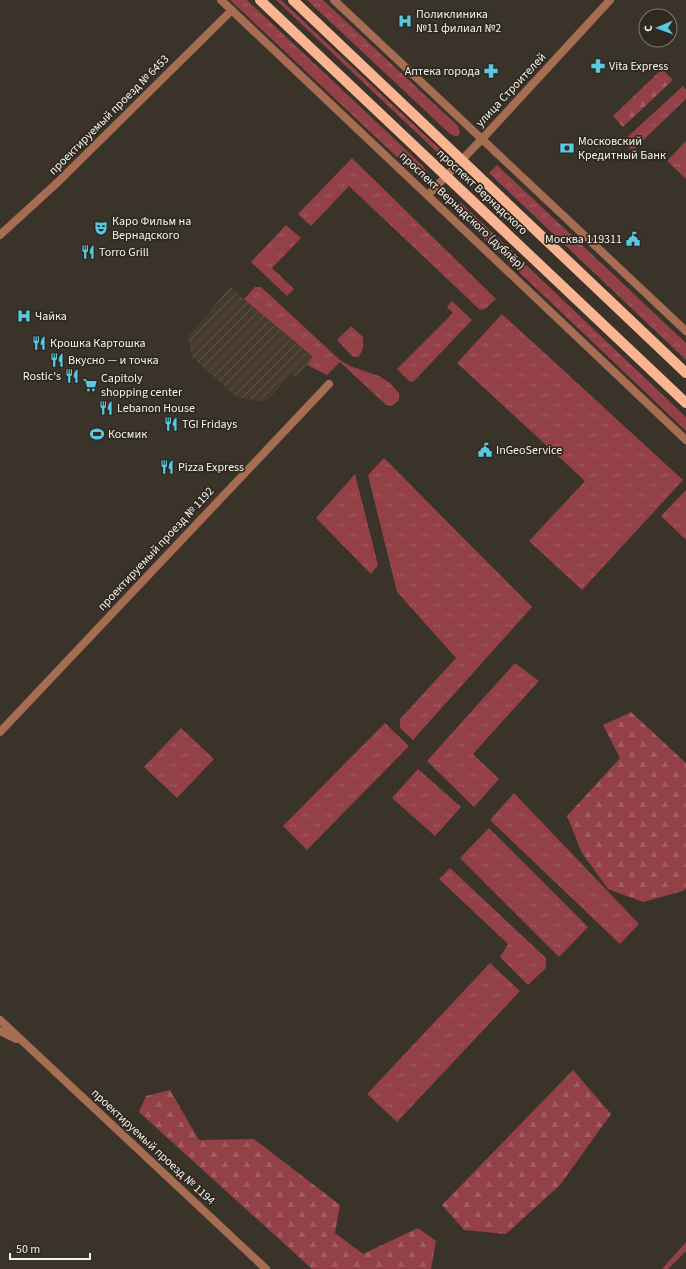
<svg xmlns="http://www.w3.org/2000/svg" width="686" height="1269" viewBox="0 0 686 1269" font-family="'Source Sans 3',sans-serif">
<defs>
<pattern id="industrial-furrows" width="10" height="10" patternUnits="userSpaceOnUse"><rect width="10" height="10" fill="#463b2d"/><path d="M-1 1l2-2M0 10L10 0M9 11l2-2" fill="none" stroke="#61584c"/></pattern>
<pattern id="grass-tufts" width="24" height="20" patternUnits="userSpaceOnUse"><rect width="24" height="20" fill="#934047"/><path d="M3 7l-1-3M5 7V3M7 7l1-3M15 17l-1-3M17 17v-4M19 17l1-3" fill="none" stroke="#a35c62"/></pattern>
<pattern id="forest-firs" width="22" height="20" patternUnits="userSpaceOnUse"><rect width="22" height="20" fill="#934047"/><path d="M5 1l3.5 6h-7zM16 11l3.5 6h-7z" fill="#a35c62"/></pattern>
</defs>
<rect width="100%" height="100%" fill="#39332a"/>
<path fill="url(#industrial-furrows)" d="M230,287L313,358L296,377L292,373L268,400L258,401L236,397L192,357L188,337Z"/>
<path fill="url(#grass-tufts)" d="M230,0H247L423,166L425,169V173L420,176L415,174Z
M276,0H281L444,153L441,156Z
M307,0H323L458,126L460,133L458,136H454L449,133Z
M683,86L686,90V99L632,151L623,141Z
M686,141V179L667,161Z
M352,158L496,299L485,309L480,310L349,186L311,226L298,214Z
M497,165L686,343V360L489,173Z
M460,202L686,417V431L453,209Z
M286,225L301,238L272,268L294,289L287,296L251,262Z
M255,287H261L340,360L350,366L379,376L390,383L399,393V400L392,406L386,405L340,362L327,375L307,365L313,357L244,299Z
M452,301L472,320L414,381L410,382L397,369L453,313L447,307Z
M502,314L683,480L582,590L529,541L585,481L457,363Z
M351,326L363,337C363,344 364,351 358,357L352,356L337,340Z
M384,458L532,607L413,740L400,728V719L456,658L397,592L368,475Z
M355,474L378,565L371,574L316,518Z
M686,490V540L661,516Z
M515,663L539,681L473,754L499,779L474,807L427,761Z
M385,723L409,746L307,850L283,826Z
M181,728L214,759L177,798L144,767Z
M418,769L461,807L435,836L392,798Z
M514,793L639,924L620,944L490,820Z
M489,828L588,927L559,957L460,858Z
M450,868L546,958V968L528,985L500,957L508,944L439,879Z
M490,963L520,991L397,1122L367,1094Z
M686,1242V1251L668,1269H662Z"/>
<path fill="url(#forest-firs)" d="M662,69L673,80L623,127L613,116Z
M631,712L686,763V888L683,891L643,902L608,889L582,853L567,816L620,758L603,725Z
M573,1070L611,1114L560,1185L506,1234L464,1230L442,1205Z
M170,1090L199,1140L254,1139L340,1205L335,1233L363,1254L418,1228L436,1241L431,1269H312L139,1112L146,1096Z"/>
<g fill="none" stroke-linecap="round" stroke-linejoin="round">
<path stroke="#a76d52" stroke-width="8" d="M0,235L59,181L232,10
M0,732L329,384
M0,1020L266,1269
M0,1031L16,1039"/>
<path stroke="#a76d52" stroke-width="8" d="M221,0L686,440
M334,0L686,331
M428,195L482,139L610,0"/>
<path stroke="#fbb492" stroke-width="10" d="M260,0L686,403
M293,0L686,373"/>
</g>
<defs>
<symbol id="hospital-bare" viewBox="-9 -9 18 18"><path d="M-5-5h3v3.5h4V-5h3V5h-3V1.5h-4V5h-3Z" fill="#58c9e3" stroke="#2f2920" stroke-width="2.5" paint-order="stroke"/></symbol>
<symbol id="pharmacy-bare" viewBox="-9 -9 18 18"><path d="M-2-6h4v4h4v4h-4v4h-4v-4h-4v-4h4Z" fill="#58c9e3" stroke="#2f2920" stroke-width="2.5" paint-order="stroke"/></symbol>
<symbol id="bank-bare" viewBox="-9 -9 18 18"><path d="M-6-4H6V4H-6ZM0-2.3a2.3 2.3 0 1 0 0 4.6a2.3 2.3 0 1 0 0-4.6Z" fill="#58c9e3" stroke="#2f2920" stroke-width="2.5" paint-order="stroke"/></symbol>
<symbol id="theatre-bare" viewBox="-9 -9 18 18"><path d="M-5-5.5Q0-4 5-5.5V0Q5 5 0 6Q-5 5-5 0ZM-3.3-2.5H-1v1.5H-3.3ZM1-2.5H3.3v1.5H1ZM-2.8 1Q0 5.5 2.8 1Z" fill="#58c9e3" stroke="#2f2920" stroke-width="2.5" paint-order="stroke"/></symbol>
<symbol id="civic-bare" viewBox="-9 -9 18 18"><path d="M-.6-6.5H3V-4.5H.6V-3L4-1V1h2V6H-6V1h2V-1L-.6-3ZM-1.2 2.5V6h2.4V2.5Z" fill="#58c9e3" stroke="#2f2920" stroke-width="2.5" paint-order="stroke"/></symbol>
<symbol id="restaurant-bare" viewBox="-9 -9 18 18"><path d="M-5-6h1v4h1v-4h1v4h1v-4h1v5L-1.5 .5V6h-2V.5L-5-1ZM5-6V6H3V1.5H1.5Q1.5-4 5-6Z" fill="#58c9e3" stroke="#2f2920" stroke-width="2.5" paint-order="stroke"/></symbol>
<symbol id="supermarket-bare" viewBox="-9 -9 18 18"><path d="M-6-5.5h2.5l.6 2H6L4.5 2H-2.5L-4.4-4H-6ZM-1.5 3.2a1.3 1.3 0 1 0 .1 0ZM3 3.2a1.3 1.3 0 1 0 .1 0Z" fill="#58c9e3" stroke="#2f2920" stroke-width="2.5" paint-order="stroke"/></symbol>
<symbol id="stadium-bare" viewBox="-9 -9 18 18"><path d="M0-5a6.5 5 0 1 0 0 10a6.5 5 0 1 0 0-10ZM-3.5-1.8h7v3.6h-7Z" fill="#58c9e3" stroke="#2f2920" stroke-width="2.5" paint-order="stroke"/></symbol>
</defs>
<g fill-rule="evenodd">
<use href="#hospital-bare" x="395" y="11" width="20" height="20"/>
<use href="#pharmacy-bare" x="588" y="56" width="20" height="20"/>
<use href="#pharmacy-bare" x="481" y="61" width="20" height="20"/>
<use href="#bank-bare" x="557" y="138" width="20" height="20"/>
<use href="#theatre-bare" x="91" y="218" width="20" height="20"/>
<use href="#civic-bare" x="623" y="229" width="20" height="20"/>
<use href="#restaurant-bare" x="78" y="242" width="20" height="20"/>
<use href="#hospital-bare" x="14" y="306" width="20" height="20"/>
<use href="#restaurant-bare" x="29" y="333" width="20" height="20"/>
<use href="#restaurant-bare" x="47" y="350" width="20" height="20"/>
<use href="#restaurant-bare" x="62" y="366" width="20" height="20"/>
<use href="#supermarket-bare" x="80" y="375" width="20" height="20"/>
<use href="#restaurant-bare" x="96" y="398" width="20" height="20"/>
<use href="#restaurant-bare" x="161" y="414" width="20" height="20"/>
<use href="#stadium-bare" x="87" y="424" width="20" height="20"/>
<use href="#civic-bare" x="475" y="440" width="20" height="20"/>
<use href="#restaurant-bare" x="157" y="457" width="20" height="20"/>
</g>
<g text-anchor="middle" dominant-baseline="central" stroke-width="3.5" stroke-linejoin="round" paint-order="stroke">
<g font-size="12" fill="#f5f1eb" stroke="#2f2920" text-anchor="start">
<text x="416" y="14">Поликлиника<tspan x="416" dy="14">№11 филиал №2</tspan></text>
<text x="609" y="66">Vita Express</text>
<text x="480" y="71" text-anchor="end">Аптека города</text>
<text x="578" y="141">Московский<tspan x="578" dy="14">Кредитный Банк</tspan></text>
<text x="112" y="221">Каро Фильм на<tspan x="112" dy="14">Вернадского</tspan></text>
<text x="622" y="239" text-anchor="end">Москва 119311</text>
<text x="99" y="252">Torro Grill</text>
<text x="35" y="316">Чайка</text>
<text x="50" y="343">Крошка Картошка</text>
<text x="68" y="360">Вкусно — и точка</text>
<text x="61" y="376" text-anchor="end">Rostic's</text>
<text x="101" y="378">Capitoly<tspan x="101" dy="14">shopping center</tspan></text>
<text x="117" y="408">Lebanon House</text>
<text x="182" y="424">TGI Fridays</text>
<text x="108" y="434">Космик</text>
<text x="496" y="450">InGeoService</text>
<text x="178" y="467">Pizza Express</text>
</g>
<g font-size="12" fill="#f5f1eb" stroke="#2f2920">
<text transform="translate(511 90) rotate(-47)">улица Строителей</text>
<text transform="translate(109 115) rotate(-45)">проектируемый проезд № 6453</text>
<text transform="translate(482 192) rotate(43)">проспект Вернадского</text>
<text transform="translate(462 211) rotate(43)">проспект Вернадского (дублёр)</text>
<text transform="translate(156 549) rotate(-47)">проектируемый проезд № 1192</text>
<text transform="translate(153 1147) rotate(43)">проектируемый проезд № 1194</text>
</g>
</g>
<g transform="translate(658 28) rotate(268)"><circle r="19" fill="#2f2920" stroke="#7e7971"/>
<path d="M0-3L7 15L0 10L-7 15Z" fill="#58c9e3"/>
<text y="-6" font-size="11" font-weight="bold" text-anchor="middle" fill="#f5f1eb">С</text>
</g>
<path d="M10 1253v6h80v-6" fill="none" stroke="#f5f1eb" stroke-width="2"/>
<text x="16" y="1253" font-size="12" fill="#f5f1eb" stroke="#2f2920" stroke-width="3" paint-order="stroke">50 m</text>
</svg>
